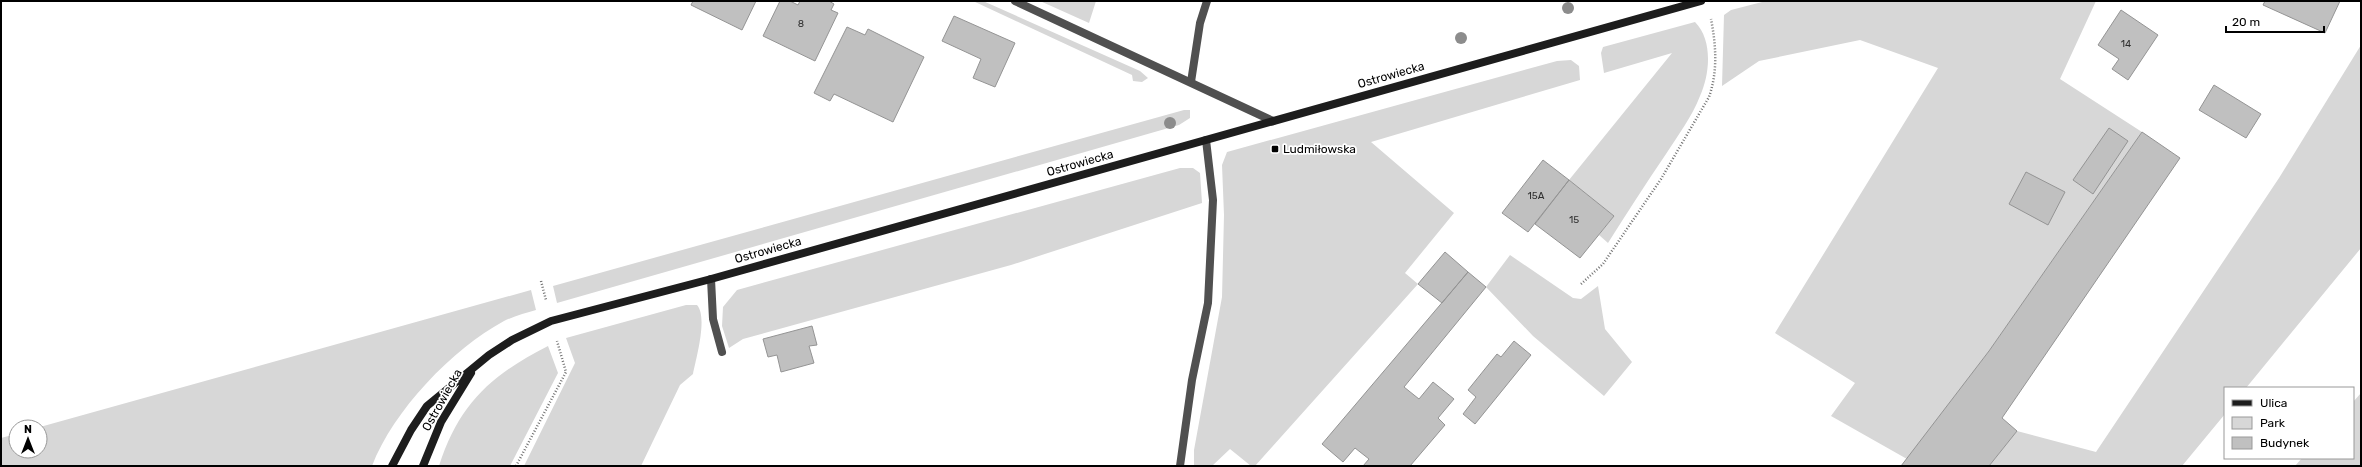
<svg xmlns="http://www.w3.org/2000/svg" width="2362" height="467" viewBox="0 0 2362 467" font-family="Rubik,sans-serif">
<rect width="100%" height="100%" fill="#fff"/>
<path fill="#d7d7d7" d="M973,1H983L1140,71L1148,78L1142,82L1133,81L1132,75Z
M1040,1H1096L1089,23Z
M1766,1H2096L2060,79L2142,132L1989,351L1907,459L1831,416L1855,383L1775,333L1938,68L1860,40L1759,61L1722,86L1724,15L1731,10Z
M1695,22C1713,40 1710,74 1700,96C1692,117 1678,135 1666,154C1646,183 1627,213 1608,243L1599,235L1614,216L1569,180L1672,53L1604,73L1601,53L1603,47Z
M2361,45V248L2246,388H2225V414L2182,466H1989L2017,431L2096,452L2279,178Z
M1571,60L1579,66L1580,80L1371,142L1454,213L1405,273L1418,284L1255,466H1251L1230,449L1212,466H1194V450L1222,297L1224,215L1222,165L1227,152L1557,61Z
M1184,110H1190V118L1179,125L557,303L553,286Z
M1180,168H1193L1200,173L1202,203L1011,265L743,339L729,348L722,326L723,307L737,290Z
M1510,255L1573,298L1581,299L1598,286L1605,329L1632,362L1604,396L1533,336L1486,287Z
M531,290L536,310C526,313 514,316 504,321C452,349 393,411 372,466H1V438L16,434V451H40V427Z
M686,305H697C708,317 696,359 693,374L680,385L641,466H524L575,363L566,338Z
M548,346L558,373L510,466H439C459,404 491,375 548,346Z
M2361,393V466H2295L2302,458H2353V402Z"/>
<path fill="#c0c0c0" stroke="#949494" d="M693,1H756L742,30L691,5Z
M780,1H790L798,5L800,1H829L834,4L831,10L838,13L815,61L763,36Z
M2265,1H2340L2325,33L2263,5Z
M2121,10L2158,35L2128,80L2112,69L2119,59L2098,45Z
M954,16L1015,43L995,87L973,78L981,59L942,41Z
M847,27L865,35L868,29L924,57L893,122L834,94L830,101L814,93Z
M2214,85L2261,114L2246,138L2199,110Z
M2109,128L2128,141L2093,194L2073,180Z
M2142,132L2180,158L2002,418L2017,431L1989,466H1901L1989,351Z
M1543,160L1569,180L1528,232L1502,213Z
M2026,172L2065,192L2048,225L2009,204Z
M1569,180L1614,216L1580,258L1535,224Z
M1445,252L1468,272L1442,303L1418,284Z
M1468,272L1486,287L1404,387L1419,399L1433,382L1454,399L1438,418L1445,425L1410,466H1363L1369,459L1355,448L1343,462L1322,444Z
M812,326L817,345L809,346L814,363L781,372L777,355L768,357L763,339Z
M1514,341L1531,355L1475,424L1463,414L1476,397L1468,390L1497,354L1501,357Z"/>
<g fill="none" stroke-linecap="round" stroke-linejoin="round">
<path stroke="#727272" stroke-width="2.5" stroke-dasharray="1 2" stroke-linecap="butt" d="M541,281L546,300
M1581,284L1603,264L1661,179L1709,97C1718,71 1716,45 1711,19
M516,466L566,372L557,341"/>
<path stroke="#505050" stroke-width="8" d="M1191,82L1200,23L1207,1
M711,279L713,319L722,352
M1180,466L1192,380L1208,303L1213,200L1206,140"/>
<path stroke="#505050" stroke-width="8" d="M1015,1L1273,121"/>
<path stroke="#1d1d1d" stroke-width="8" d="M392,466L411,430L427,406L489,355L512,340L551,321L711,279L1701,1
M423,466L441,422L471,373"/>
</g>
<g fill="#8c8c8c">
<circle cx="1568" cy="8" r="6"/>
<circle cx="1461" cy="38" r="6"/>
<circle cx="1170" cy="123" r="6"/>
</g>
<rect fill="#000" stroke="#fff" stroke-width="1.5" x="1271" y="145" width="8" height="8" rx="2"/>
<g text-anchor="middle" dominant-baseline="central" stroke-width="3.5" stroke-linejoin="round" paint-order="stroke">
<g font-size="10" fill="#303030">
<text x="801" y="24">8</text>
<text x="2126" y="44">14</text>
<text x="1536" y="196">15A</text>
<text x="1574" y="220">15</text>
</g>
<g font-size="12" fill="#000" stroke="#fff">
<text transform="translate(1391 75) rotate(-16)">Ostrowiecka</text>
<text transform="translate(1080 163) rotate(-16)">Ostrowiecka</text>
<text transform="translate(768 250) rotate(-16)">Ostrowiecka</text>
<text transform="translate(442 400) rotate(-61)">Ostrowiecka</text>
</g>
<g font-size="12" fill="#000" stroke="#fff" text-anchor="start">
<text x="1283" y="149">Ludmiłowska</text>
</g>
</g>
<rect width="2362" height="467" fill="none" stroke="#000000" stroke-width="4"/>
<rect x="2224" y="387" width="130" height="72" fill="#ffffff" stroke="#999999"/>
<rect x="2232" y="400" width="20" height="6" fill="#1d1d1d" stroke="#999999"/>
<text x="2260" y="407" font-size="12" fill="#000000">Ulica</text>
<rect x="2232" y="417" width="20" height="12" fill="#d7d7d7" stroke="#999999"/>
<text x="2260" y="427" font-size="12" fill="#000000">Park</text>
<rect x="2232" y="437" width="20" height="12" fill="#c0c0c0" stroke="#999999"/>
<text x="2260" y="447" font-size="12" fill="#000000">Budynek</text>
<g transform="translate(28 439)"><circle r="19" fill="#ffffff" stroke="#999999"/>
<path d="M0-3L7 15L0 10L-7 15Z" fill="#000000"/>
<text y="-6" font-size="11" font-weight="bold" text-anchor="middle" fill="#000000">N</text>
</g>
<path d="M2226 26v6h98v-6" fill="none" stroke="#000000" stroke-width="2"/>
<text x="2232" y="26" font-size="12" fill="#000000" stroke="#ffffff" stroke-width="3" paint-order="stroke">20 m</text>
</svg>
